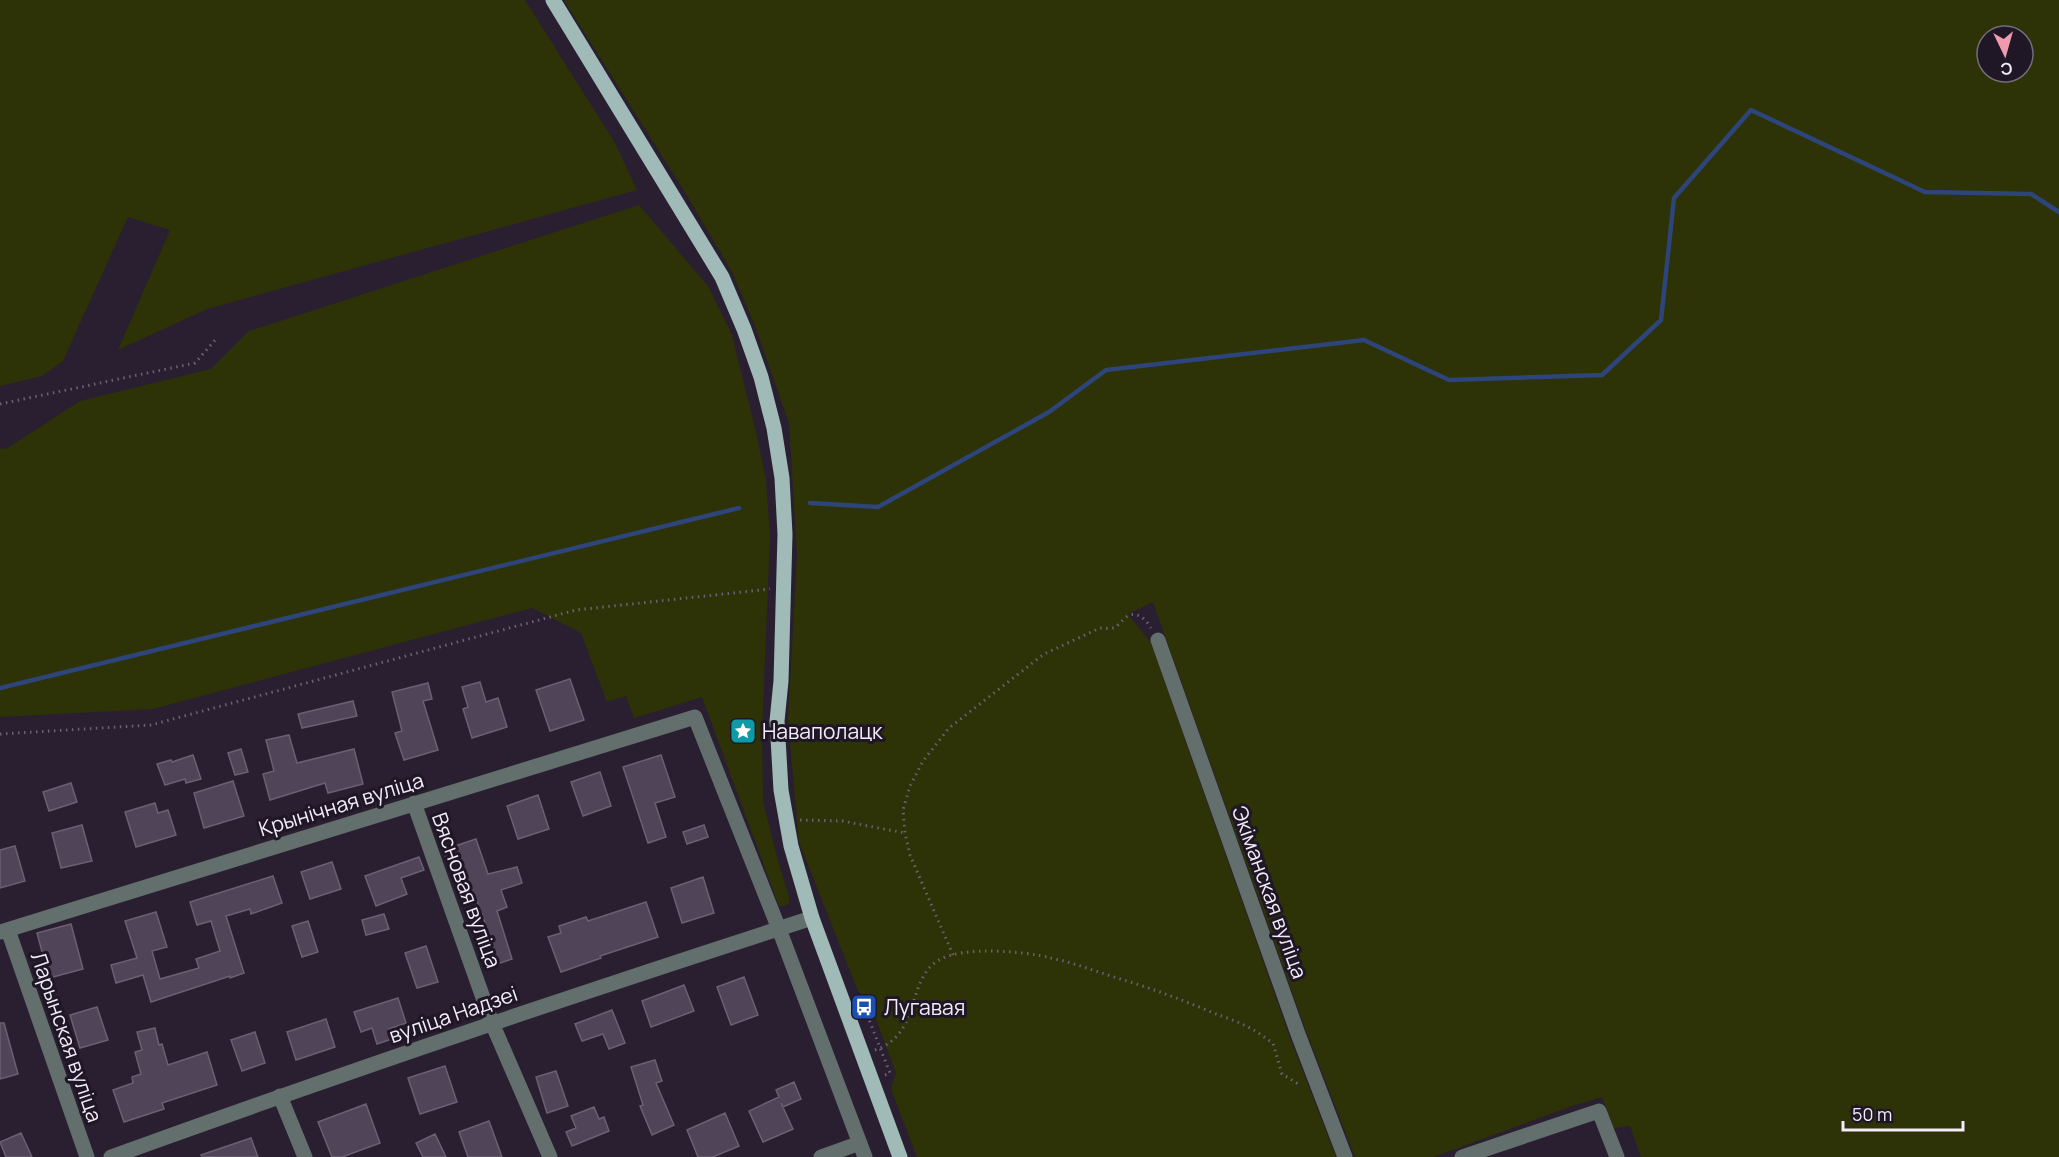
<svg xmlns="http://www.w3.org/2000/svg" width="2059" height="1157" viewBox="0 0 2059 1157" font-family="Manrope,sans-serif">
<rect width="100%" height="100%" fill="#291f30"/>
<path fill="#2e3207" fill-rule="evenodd" d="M0,0H525L615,143L637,190L207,309L118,350L170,230L128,217L63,361L42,376L0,386Z
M564,0H2059V1157H1641L1630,1126L1614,1128L1602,1097L1572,1106L1434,1157H1355L1306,1031L1153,602L1128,614L1151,643L1290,1038L1336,1157H917L891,1089L896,1073L870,1003L858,991L799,842L788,720L797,556L789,423L755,326L732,272L686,194ZM1987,36H2023V72H1987Z
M639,205L708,286L732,335L756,432L766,480L770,536L762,731L763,802L778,861L789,896V903L785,906H779L702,697L634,718L626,696L607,702L581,633L532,608L153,709L0,717V448L6,449L80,401L211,369L249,331Z"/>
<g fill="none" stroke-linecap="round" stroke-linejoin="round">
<path stroke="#2d457a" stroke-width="4.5" d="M810,503L878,507L1049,412L1106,370L1364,340L1449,380L1602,375L1661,320L1674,198L1751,110L1925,192L2031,194L2059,212
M0,688L739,508"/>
</g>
<path fill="#504558" stroke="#6b6073" stroke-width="1.5" d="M570,679L584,720L550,731L536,690Z
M480,682L486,702L498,698L507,727L472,738L463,709L468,707L462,687Z
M428,683L432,699L423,701L438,750L404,760L395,733L402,731L392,692Z
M353,701L357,716L302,728L298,714Z
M289,735L297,763L354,749L363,784L328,793L325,783L270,800L263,774L274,771L266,740Z
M241,749L248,772L235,775L228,753Z
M193,755L201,779L186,783L185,779L165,785L157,764L171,760L172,762Z
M661,755L675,797L655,803L666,837L648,843L623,767Z
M600,772L611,806L583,816L571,782Z
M233,781L244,816L204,828L194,793Z
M71,783L77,802L49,811L43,792Z
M538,795L549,829L518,839L507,806Z
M155,803L158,813L168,810L176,835L136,847L125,812Z
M82,825L92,861L61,868L52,833Z
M704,825L708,837L687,844L683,832Z
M476,839L488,874L517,867L522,883L501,890L507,907L497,911L512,959L491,966L480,930L487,928L476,898L473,899L460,859L448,863L443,850Z
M15,846L25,881L0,888V850Z
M419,857L424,870L401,878L407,894L376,906L365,876Z
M332,862L341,889L310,899L301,872Z
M273,876L282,903L251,914L250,909L226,916L244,973L230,978V976L151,1002L143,975L116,983L111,965L137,958L125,921L156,912L167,947L152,951L160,979L199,968L196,959L220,951L211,921L197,925L190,902Z
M703,877L714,913L682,923L671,888Z
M646,902L658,937L600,956L601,958L561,972L548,937L561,933L559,926L586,917L588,921Z
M384,914L389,929L366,935L362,920Z
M308,921L318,952L302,957L292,926Z
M71,924L83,969L49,978L37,933Z
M426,946L438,982L417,988L405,953Z
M744,977L758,1015L731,1025L717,987Z
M684,985L694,1011L651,1027L642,1001Z
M398,998L406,1023L389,1029L392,1039L377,1044L372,1028L361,1032L354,1012Z
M97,1007L108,1040L80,1048L70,1015Z
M612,1010L625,1043L609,1049L603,1034L582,1041L575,1024Z
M326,1019L335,1047L296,1060L287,1032Z
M0,1023H4L18,1074L0,1079Z
M155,1028L159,1045L162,1044L168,1065L207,1052L217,1085L162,1103L164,1109L124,1122L113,1090L133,1083L132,1077L141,1074L135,1052L142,1050L137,1032Z
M255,1032L265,1063L242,1071L231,1040Z
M655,1060L662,1081L656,1083L674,1125L652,1135L640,1106L643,1105L631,1067Z
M445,1066L457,1102L420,1114L408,1078Z
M556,1071L568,1106L547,1113L536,1077Z
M794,1082L801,1099L783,1107L781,1103L793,1129L763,1142L749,1111L779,1097L776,1090Z
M366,1104L380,1143L342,1157H332L318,1122Z
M594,1107L599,1119L604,1117L609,1131L572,1146L566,1132L576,1128L571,1116Z
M725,1113L739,1146L713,1157H698L687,1130Z
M489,1121L502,1157H468L459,1132Z
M21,1133L32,1157H6L0,1142Z
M435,1134L446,1157H423L416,1143Z
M251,1138L258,1157H202L201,1155Z"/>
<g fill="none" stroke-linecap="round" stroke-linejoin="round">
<path stroke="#6a6271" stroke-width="3" stroke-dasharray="1.5 4.5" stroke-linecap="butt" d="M0,404L195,363L216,339
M0,734L151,725L576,610L770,589
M800,820L842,821L905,833
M953,955L910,855L905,833L903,810L910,786L923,761L949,728L1044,654L1100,628C1106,628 1114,630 1118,625C1121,623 1122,620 1125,618C1135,609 1146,619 1151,628
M861,1008L864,1007L890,1073L885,1075
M875,1050C923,1033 905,980 939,960C963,946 1024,951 1051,958C1074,963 1095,971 1117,978C1151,988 1183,1000 1216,1014C1227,1018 1239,1022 1250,1028C1258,1032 1265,1038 1273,1043L1282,1074L1300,1085"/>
<path stroke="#626f6d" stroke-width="15" d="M1158,640L1298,1034L1345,1157
M414,803L492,1023L550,1157
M8,930L87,1157
M0,932L695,717L779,929L865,1157
M280,1096L305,1157
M111,1157C343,1073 576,994 812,918
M821,1157L860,1143
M1462,1157L1599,1111L1617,1157"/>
<path stroke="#a0bab7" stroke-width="15" d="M553,0L722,277L744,329L761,377L774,428L782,478L785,534L781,681L777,721L781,790L791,846L812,918L900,1157"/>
</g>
<defs>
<symbol id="sight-square" viewBox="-11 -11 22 22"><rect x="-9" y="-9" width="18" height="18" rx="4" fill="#0f9aa8" stroke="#1f1626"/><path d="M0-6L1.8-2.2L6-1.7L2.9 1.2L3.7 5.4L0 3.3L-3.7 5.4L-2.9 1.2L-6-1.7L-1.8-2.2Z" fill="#fff"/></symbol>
<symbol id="bus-square" viewBox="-11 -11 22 22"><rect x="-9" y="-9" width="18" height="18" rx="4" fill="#1a4fb4" stroke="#1f1626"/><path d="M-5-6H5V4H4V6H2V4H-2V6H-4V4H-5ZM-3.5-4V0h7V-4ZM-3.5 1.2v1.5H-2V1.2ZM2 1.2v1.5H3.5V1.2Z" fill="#fff"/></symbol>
</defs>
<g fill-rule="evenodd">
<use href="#sight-square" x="728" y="716" width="30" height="30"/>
<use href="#bus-square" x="849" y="992" width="30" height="30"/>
</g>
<g text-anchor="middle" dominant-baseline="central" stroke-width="6" stroke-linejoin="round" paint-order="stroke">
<g font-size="21" fill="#f2ecf8" stroke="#1f1626" text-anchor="start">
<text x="762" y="731">Наваполацк</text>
<text x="884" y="1007">Лугавая</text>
</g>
<g font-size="21" fill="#f2ecf8" stroke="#1f1626">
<text transform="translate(341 804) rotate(-17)">Крынічная вуліца</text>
<text transform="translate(467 890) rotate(70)">Вясновая вуліца</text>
<text transform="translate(1270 892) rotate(70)">Экіманская вуліца</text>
<text transform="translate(453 1014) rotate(-19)">вуліца Надзеі</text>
<text transform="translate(67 1037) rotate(71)">Ларынская вуліца</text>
</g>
</g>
<g transform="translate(2005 54) rotate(175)"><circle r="28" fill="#1f1626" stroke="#736c7a" stroke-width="1.5"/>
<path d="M0-4.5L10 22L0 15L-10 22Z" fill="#f29aad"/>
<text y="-9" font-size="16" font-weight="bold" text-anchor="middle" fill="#f2ecf8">С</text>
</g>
<path d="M1843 1121v9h120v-9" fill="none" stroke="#f2ecf8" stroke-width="3"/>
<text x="1852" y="1121" font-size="18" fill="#f2ecf8" stroke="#1f1626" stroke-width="4.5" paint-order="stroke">50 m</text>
</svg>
